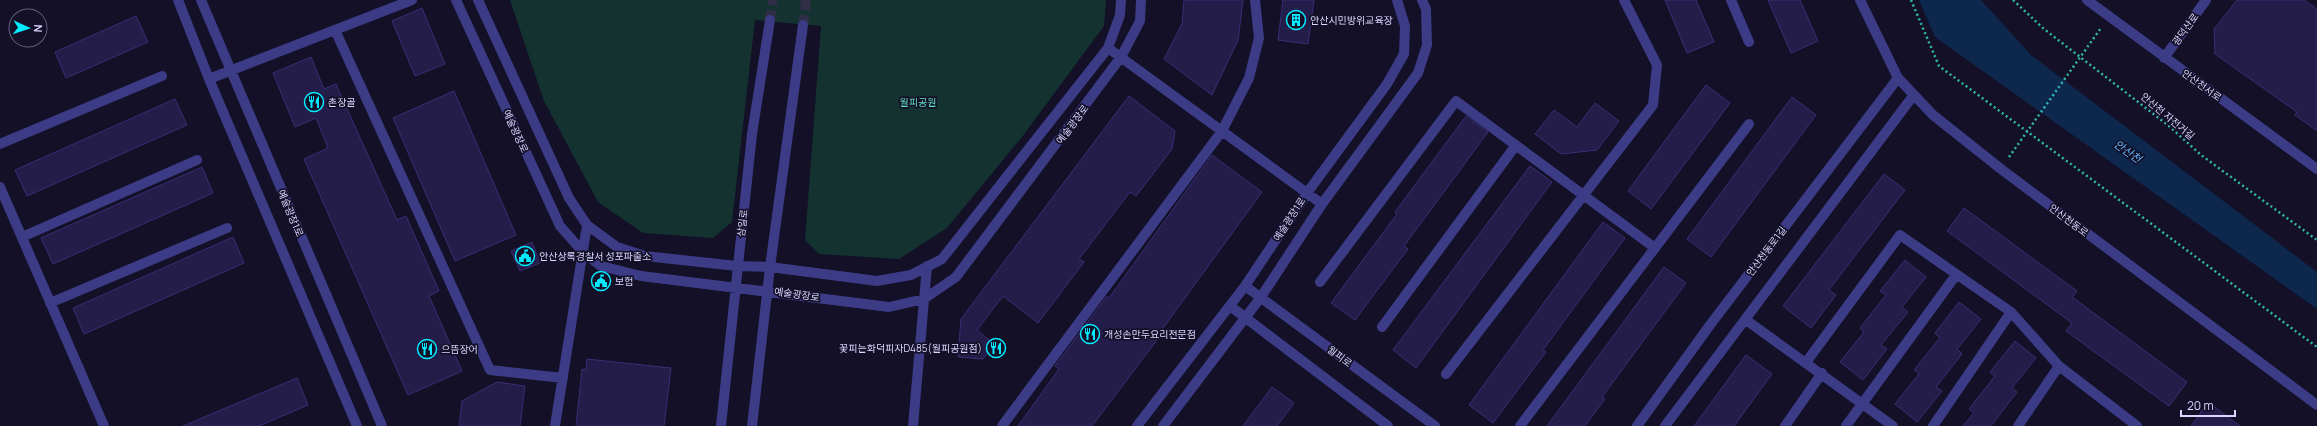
<svg xmlns="http://www.w3.org/2000/svg" width="2317" height="426" viewBox="0 0 2317 426" font-family="Manrope,'Noto Sans KR',sans-serif">
<rect width="100%" height="100%" fill="#131028"/>
<path fill="#133230" d="M510,0H1106L1104,26L1022,137L947,228L899,259L819,254L805,240L821,26L755,20L732,222L713,238L643,233L598,202L544,101Z"/>
<path fill="#0e274d" d="M1919,0H1981L2031,55L2317,272V309L1935,37Z"/>
<path fill="#241c49" stroke="#3a2e74" d="M1184,0H1243L1238,40L1212,95L1164,59L1182,24Z
M1283,0H1314L1308,44L1278,40Z
M1665,0H1696L1714,42L1687,53Z
M1768,0H1800L1818,41L1791,53Z
M2237,0H2304L2317,9V131L2295,115L2297,112L2215,54L2214,29Z
M422,8L445,64L415,76L392,21Z
M136,16L148,42L66,78L55,52Z
M311,57L324,89L336,84L397,220L406,216L439,291L429,296L462,371L408,395L304,159L328,148L316,118L295,127L273,73Z
M1706,85L1730,103L1651,209L1628,191Z
M454,91L516,235L455,261L393,118Z
M1129,96L1175,131L1172,149L1136,196L1130,192L1079,259L1084,262L1038,323L1003,296L977,330L994,344L983,359L958,357L961,319Z
M1792,97L1816,115L1711,257L1687,239Z
M175,99L187,125L27,196L15,170Z
M1595,103L1619,121L1597,150L1561,154L1535,134L1554,110L1577,127Z
M1466,116L1488,132L1404,246L1408,249L1355,320L1331,303L1397,214L1395,212Z
M1212,155L1262,192L1158,335L1160,336L1092,426H1018L1059,369L1055,366L1107,296L1109,298Z
M1530,166L1552,182L1416,368L1393,350Z
M202,167L213,193L53,264L41,238Z
M1884,174L1905,190L1829,290L1836,295L1811,328L1783,306Z
M1964,208L2077,291L2072,297L2187,382L2169,406L2066,331L2072,323L1947,231Z
M1603,222L1625,238L1543,350L1546,352L1493,423L1469,405Z
M233,237L244,263L84,334L73,308Z
M532,242L540,263L520,271L511,251Z
M1905,260L1926,277L1902,307L1908,312L1881,345L1887,349L1863,380L1840,362L1864,332L1860,328L1886,295L1880,291Z
M1664,267L1686,283L1602,397L1605,399L1585,426H1547Z
M1959,302L1981,319L1957,349L1962,354L1936,387L1942,391L1917,422L1895,404L1919,374L1914,370L1940,338L1935,333Z
M2015,341L2036,358L2012,388L2017,392L1991,426H1963L1974,413L1969,409L1995,376L1990,372Z
M1746,355L1772,374L1734,426H1694Z
M587,359L671,368L664,426H576L582,369L586,370Z
M297,378L308,405L259,426H183Z
M497,382L525,386L520,426H459L462,401Z
M1272,387L1294,403L1277,426H1243Z
M2208,402L2240,426H2191Z"/>
<g fill="none" stroke-linecap="round" stroke-linejoin="round">
<path stroke="#312e48" stroke-width="10" stroke-dasharray="10 5" stroke-linecap="butt" d="M770,20L773,0
M803,25L806,0"/>
<path stroke="#30baae" stroke-width="2.5" stroke-dasharray="2 3" stroke-linecap="butt" d="M1911,0L1939,66L2317,347
M2013,0L2044,29L2169,126L2201,155L2317,240
M2009,157L2101,28"/>
<path stroke="#3c3b86" stroke-width="10" d="M178,0L209,79L357,426
M201,0L382,426
M456,0L560,226L583,252L601,266L641,276L889,307L924,299L956,277L1121,57L1140,21L1141,0
M478,0L569,198L587,225L617,247L645,256L737,266L770,267L877,281L911,275L942,259L1108,48L1120,15L1121,0
M1731,0L1749,42
M1860,0L1898,78L1933,115L2001,169L2317,405
M2087,0L2317,169
M335,30L490,370L563,378
M1108,48L1322,204
M2164,58L2206,0
M209,79L412,0
M0,144L162,76
M0,187L104,426
M22,237L197,160
M1320,282L1456,101L1655,248
M1245,286L1435,426
M50,303L227,228
M1230,306L1388,426
M1746,320L1893,426
M1382,327L1516,145
M1807,361L1900,235L2011,312L2059,366L2137,426
M1446,374L1653,105L1657,65L1624,0
M555,426L587,225
M721,426L752,134L770,20
M752,426L770,267L803,25
M913,426L927,266
M1002,426L1222,131L1249,78L1259,38L1255,0
M1137,426L1245,286L1307,193L1387,84L1404,54L1405,26L1397,0
M1163,426L1261,297L1322,204L1418,73L1427,45L1426,9L1422,0
M1520,426L1749,124
M1637,426L1710,325L1898,78
M1665,426L1913,96
M1785,426L1822,373
M1846,426L1956,275
M1933,426L2011,312
M2018,426L2059,366"/>
</g>
<defs>
<symbol id="building-ring" viewBox="-11 -11 22 22"><circle r="9.5" fill="#131028" stroke="#02ebff" stroke-width="1.5"/><path d="M-4-6H4V6H1V3H-1V6H-4ZM-2.5-4.3h1.7v1.8h-1.7ZM.8-4.3h1.7v1.8H.8ZM-2.5-1h1.7V.8h-1.7ZM.8-1h1.7V.8H.8Z" fill="#02ebff"/></symbol>
<symbol id="restaurant-ring" viewBox="-11 -11 22 22"><circle r="9.5" fill="#131028" stroke="#02ebff" stroke-width="1.5"/><path d="M-5-6h1v4h1v-4h1v4h1v-4h1v5L-1.5 .5V6h-2V.5L-5-1ZM5-6V6H3V1.5H1.5Q1.5-4 5-6Z" fill="#02ebff"/></symbol>
<symbol id="civic-ring" viewBox="-11 -11 22 22"><circle r="9.5" fill="#131028" stroke="#02ebff" stroke-width="1.5"/><path d="M-.6-6.5H3V-4.5H.6V-3L4-1V1h2V6H-6V1h2V-1L-.6-3ZM-1.2 2.5V6h2.4V2.5Z" fill="#02ebff"/></symbol>
</defs>
<g fill-rule="evenodd">
<use href="#building-ring" x="1285" y="9" width="22" height="22"/>
<use href="#restaurant-ring" x="303" y="91" width="22" height="22"/>
<use href="#civic-ring" x="514" y="245" width="22" height="22"/>
<use href="#civic-ring" x="590" y="270" width="22" height="22"/>
<use href="#restaurant-ring" x="1079" y="323" width="22" height="22"/>
<use href="#restaurant-ring" x="985" y="337" width="22" height="22"/>
<use href="#restaurant-ring" x="416" y="338" width="22" height="22"/>
</g>
<g text-anchor="middle" dominant-baseline="central" stroke-width="3.5" stroke-linejoin="round" paint-order="stroke">
<g font-size="10" fill="#dad6ff" stroke="#131028" text-anchor="start">
<text x="1310" y="20">안산시민방위교육장</text>
<text x="328" y="102">촌장골</text>
<text x="539" y="256">안산상록경찰서 성포파출소</text>
<text x="615" y="281">보험</text>
<text x="1104" y="334">개성손만두요리전문점</text>
<text x="982" y="348" text-anchor="end">꽃피는화덕피자D485(월피공원점)</text>
<text x="441" y="349">으뜸장어</text>
</g>
<g font-size="10" fill="#dad6ff" stroke="#131028">
<text transform="translate(2185 29) rotate(-54)">광덕산로</text>
<text transform="translate(2202 85) rotate(36)">안산천서로</text>
<text transform="translate(2168 116) rotate(40)">안산천 자전거길</text>
<text transform="translate(1072 124) rotate(-53)">예술광장로</text>
<text transform="translate(516 131) rotate(65)">예술광장로</text>
<text transform="translate(291 213) rotate(67)">예술광장1로</text>
<text transform="translate(1289 219) rotate(-57)">예술광장1로</text>
<text transform="translate(2069 220) rotate(37)">안산천동로</text>
<text transform="translate(742 223) rotate(-83)">삼일로</text>
<text transform="translate(1766 251) rotate(-53)">안산천동로1길</text>
<text transform="translate(797 294) rotate(8)">예술광장로</text>
<text transform="translate(1340 356) rotate(37)">월피로</text>
</g>
<g font-size="10" fill="#61e0be" stroke="#131028">
<text x="918" y="102">월피공원</text>
</g>
<g font-size="11" font-style="italic" fill="#64baff" stroke="#131028">
<text transform="translate(2128 151) rotate(36)">안산천</text>
</g>
</g>
<g transform="translate(28 28) rotate(93)"><circle r="19" fill="#131028" stroke="#635f7e"/>
<path d="M0-3L7 15L0 10L-7 15Z" fill="#02ebff"/>
<text y="-6" font-size="11" font-weight="bold" text-anchor="middle" fill="#dad6ff">N</text>
</g>
<path d="M2181 410v6h54v-6" fill="none" stroke="#dad6ff" stroke-width="2"/>
<text x="2187" y="410" font-size="12" fill="#dad6ff" stroke="#131028" stroke-width="3" paint-order="stroke">20 m</text>
</svg>
